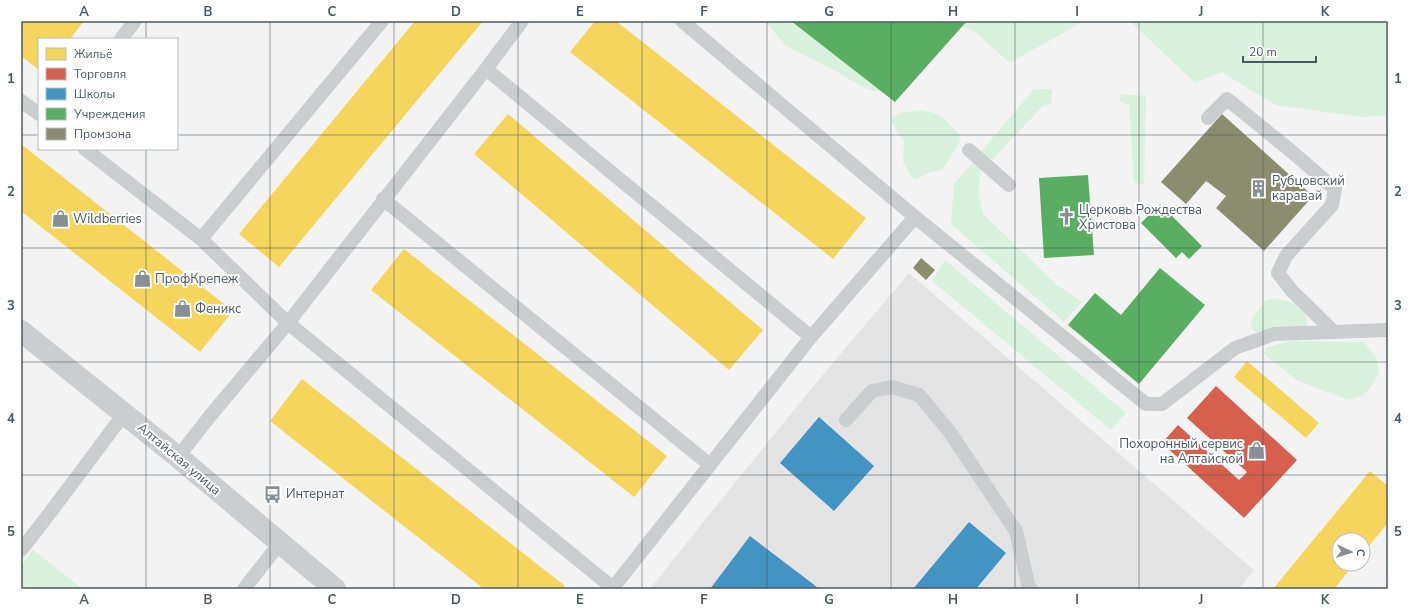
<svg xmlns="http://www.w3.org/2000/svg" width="1409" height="610" viewBox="0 0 1409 610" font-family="'Nunito Sans',sans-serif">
<rect width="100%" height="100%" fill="#f4f3f3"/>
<path fill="#e5e4e5" d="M909,273L1254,570L1239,589H650L716,506L816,383Z"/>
<path fill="#d8f2de" d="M765,21H1084L1010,63L975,32L955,23L894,94L866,89L832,69L786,46Z
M1130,21H1388V115L1363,117L1275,105L1222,72L1195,83Z
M1034,89H1052L1051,104L1043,106L993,159L986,161L979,154Z
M1120,94L1146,96L1144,185L1134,182L1129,105L1120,102Z
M920,110L939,114L960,135L959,144L942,170L930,172L917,179L912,177L903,162L904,142L890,119L900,113Z
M974,161L982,169L979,183V196L983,214L1057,285L1082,302L1064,322L951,224L954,184Z
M945,260L1126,413L1111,430L932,281Z
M1278,299L1296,304L1305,313L1308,326L1255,332L1250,325L1253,317L1266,300Z
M1288,341L1364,342L1376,357L1379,373L1371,387L1363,396L1348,400L1296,380L1264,354L1266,348Z
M33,550L83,589H21V566Z"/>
<path fill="#f6d55c" d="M21,21H84L70,39H39V70L21,56Z
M415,21H483L279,267L239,234Z
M595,21H616L866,218L833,259L570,52Z
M508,114L763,330L729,370L474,154Z
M21,144L233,311L200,352L21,211Z
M404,249L667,456L634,497L371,290Z
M1247,361L1319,423L1306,438L1234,377Z
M302,379L565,586L563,589H484L270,421Z
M1370,471L1388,486V523L1363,553V540H1339V564H1354L1334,589H1273Z"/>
<path fill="#d6604d" d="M1216,386L1297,460L1244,518L1162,443L1178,425L1239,480L1247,472L1187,418Z"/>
<path fill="#4393c3" d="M819,417L874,466L834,511L780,463Z
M969,522L1006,553L976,589H913Z
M750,536L813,584L819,589H710Z"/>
<path fill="#5aae61" d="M791,21H967L895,102Z
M1088,175L1094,255L1044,258L1039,178Z
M1160,204L1202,246L1189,259L1182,252L1176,258L1141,223Z
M1160,268L1205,305L1139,384L1068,325L1095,293L1121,315Z"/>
<path fill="#8c8c6e" d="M1222,114L1313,196L1264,251L1216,208L1226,196L1206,181L1186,204L1161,182Z
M921,258L935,270L926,280L913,268Z"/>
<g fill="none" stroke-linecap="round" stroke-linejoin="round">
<path stroke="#cacecf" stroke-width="14" d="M121,39L135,21
M486,69L811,337
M21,101L39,114
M1208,118L1227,99L1291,151L1335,189L1332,205L1286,256L1278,273L1292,291L1334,332
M85,149L201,239L288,323L613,588
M969,150L1009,185
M383,199L710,465
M915,217L1146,404H1162L1235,348L1274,334L1388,330
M201,239L382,21
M846,420L872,391L892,387L919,395L949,431L1016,531L1029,588L1031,589
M178,457L210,416L288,323L486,69L522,21
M21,550C57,505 90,459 124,414
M244,589L280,543
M612,589L811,337L915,217L682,21"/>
<path stroke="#caced1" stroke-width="22" d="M21,331L178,457L335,589"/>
</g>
<path fill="none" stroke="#495961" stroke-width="1" stroke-opacity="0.55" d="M146,21V39M270,21V589M394,21V589M518,21V589M642,21V589M767,21V589M891,21V589M1015,21V589M1139,21V589M1263,21V589M21,135H39M177,135H1388M146,149V589M21,248H1388M21,362H1388M21,475H1388"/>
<defs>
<symbol id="building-bare" viewBox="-9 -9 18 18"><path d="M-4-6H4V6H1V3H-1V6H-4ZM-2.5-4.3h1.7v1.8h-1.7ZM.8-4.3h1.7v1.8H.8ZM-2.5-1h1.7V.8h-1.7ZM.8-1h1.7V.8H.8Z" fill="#858f94" stroke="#fff" stroke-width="2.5" paint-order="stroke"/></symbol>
<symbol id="church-bare" viewBox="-9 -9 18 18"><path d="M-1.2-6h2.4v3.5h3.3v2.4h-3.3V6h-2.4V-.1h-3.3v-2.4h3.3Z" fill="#858f94" stroke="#fff" stroke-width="2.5" paint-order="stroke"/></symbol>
<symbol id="shop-bare" viewBox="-9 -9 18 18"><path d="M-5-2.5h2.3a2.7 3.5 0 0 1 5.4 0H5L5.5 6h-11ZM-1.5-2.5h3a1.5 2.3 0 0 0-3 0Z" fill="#858f94" stroke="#fff" stroke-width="2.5" paint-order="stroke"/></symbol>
<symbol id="bus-bare" viewBox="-9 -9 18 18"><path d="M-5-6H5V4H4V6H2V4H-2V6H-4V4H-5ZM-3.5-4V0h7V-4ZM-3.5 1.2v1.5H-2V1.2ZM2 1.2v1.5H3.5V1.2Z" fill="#858f94" stroke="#fff" stroke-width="2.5" paint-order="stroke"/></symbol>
</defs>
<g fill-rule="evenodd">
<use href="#building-bare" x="1246" y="176" width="25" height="25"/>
<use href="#church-bare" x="1054" y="204" width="25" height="25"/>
<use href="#shop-bare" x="48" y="206" width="25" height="25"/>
<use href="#shop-bare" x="130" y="266" width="25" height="25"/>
<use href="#shop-bare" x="170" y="296" width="25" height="25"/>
<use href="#shop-bare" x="1244" y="438" width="25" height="25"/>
<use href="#bus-bare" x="260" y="482" width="25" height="25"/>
</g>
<g text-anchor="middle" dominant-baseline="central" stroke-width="4" stroke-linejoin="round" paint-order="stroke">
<g font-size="13" fill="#495961" stroke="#fff" text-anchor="start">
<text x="1272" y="181">Рубцовский<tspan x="1272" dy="15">каравай</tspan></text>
<text x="1079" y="210">Церковь Рождества<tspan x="1079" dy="15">Христова</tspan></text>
<text x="73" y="219">Wildberries</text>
<text x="155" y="279">ПрофКрепеж</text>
<text x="195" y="309">Феникс</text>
<text x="1243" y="444" text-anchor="end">Похоронный сервис<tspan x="1243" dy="15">на Алтайской</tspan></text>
<text x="286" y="494">Интернат</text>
</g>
<g font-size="13" fill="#495961" stroke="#fff">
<text transform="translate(179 459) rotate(40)">Алтайская улица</text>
</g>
</g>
<rect width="1409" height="610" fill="none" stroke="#ffffff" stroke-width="44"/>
<rect x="38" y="38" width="140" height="112" fill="#ffffff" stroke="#b6bdc0"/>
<rect x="46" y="48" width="20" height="12" fill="#f6d55c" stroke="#b6bdc0"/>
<text x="74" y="58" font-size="12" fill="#495961">Жильё</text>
<rect x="46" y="68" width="20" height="12" fill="#d6604d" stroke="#b6bdc0"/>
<text x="74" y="78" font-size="12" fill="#495961">Торговля</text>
<rect x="46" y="88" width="20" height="12" fill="#4393c3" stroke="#b6bdc0"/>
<text x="74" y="98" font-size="12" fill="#495961">Школы</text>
<rect x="46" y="108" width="20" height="12" fill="#5aae61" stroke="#b6bdc0"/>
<text x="74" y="118" font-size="12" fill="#495961">Учреждения</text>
<rect x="46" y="128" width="20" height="12" fill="#8c8c6e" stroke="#b6bdc0"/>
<text x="74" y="138" font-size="12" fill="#495961">Промзона</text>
<g transform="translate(1351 552) rotate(94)"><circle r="19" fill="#ffffff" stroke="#b6bdc0"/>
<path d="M0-3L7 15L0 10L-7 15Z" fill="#858f94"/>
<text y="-6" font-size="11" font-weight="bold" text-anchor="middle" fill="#495961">С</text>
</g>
<path d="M1243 56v6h73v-6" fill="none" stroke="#495961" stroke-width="2"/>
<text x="1249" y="56" font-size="12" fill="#495961" stroke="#ffffff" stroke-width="3" paint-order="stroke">20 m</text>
<rect x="22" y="22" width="1365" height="566" fill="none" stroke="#495961" stroke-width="1.5"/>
<g font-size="13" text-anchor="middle" font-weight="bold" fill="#495961">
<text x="84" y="16">A</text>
<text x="208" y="16">B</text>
<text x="332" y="16">C</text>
<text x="456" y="16">D</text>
<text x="580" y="16">E</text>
<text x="704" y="16">F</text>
<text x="829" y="16">G</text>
<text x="953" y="16">H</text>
<text x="1077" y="16">I</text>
<text x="1201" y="16">J</text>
<text x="1325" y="16">K</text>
<text x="11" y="83">1</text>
<text x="1398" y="83">1</text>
<text x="11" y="196">2</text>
<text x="1398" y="196">2</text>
<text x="11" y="310">3</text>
<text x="1398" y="310">3</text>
<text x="11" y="423">4</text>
<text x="1398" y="423">4</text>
<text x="11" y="536">5</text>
<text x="1398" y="536">5</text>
<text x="84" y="604">A</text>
<text x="208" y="604">B</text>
<text x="332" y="604">C</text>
<text x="456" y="604">D</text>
<text x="580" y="604">E</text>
<text x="704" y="604">F</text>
<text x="829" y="604">G</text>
<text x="953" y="604">H</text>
<text x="1077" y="604">I</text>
<text x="1201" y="604">J</text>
<text x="1325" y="604">K</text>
</g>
</svg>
